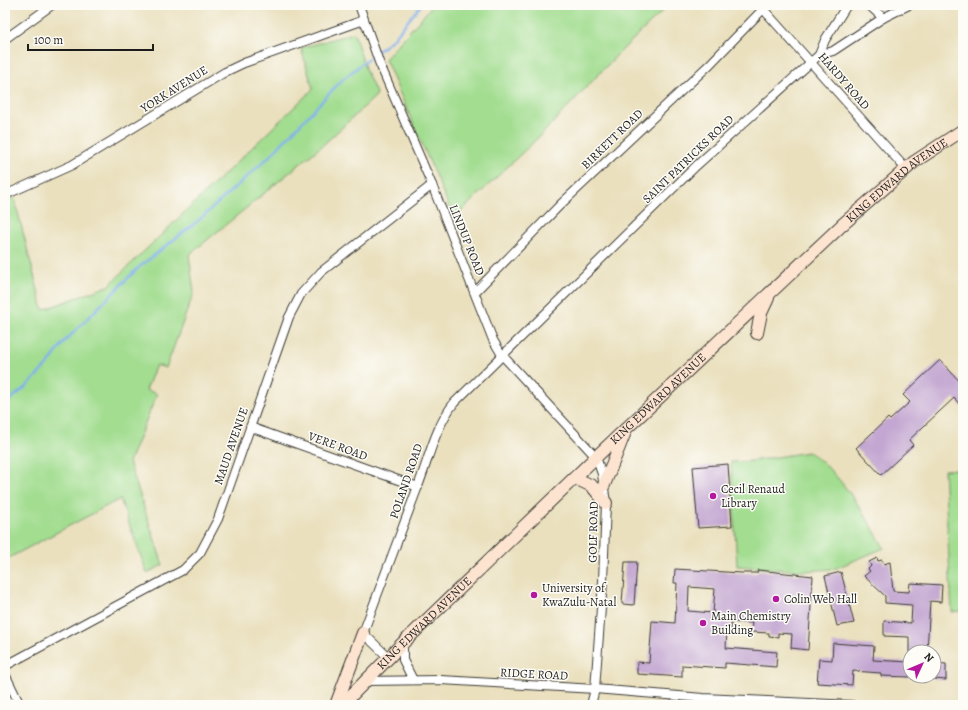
<svg xmlns="http://www.w3.org/2000/svg" width="968" height="710" font-family="Alegreya,serif">
<rect width="100%" height="100%" fill="#fdfcf7"/>
<filter id="ink" filterUnits="userSpaceOnUse"><feTurbulence type="fractalNoise" baseFrequency=".025" numOctaves="2"/><feDisplacementMap in="SourceGraphic" scale="8" xChannelSelector="R" yChannelSelector="G"/><feConvolveMatrix kernelMatrix="1 2 1 2 8 2 1 2 1" color-interpolation-filters="sRGB"/></filter>
<filter id="wash" filterUnits="userSpaceOnUse"><feTurbulence type="fractalNoise" baseFrequency=".012" numOctaves="4" result="noise"/><feDisplacementMap in="SourceGraphic" scale="16" xChannelSelector="R" yChannelSelector="G"/><feGaussianBlur stdDeviation="0.9" result="paint"/><feColorMatrix in="noise" values="0 0 0 0 0 0 0 0 0 0 0 0 0 0 0 0 0 1.4 0 .05"/><feComposite in="paint" operator="in"/></filter>
<g filter="url(#wash)">
<rect width="100%" height="100%" fill="#eae0be"/>
<g fill="#a2dd90" stroke="#5f7c56">
<polygon points="433,5 669,5 618,54 543,133 454,218 385,59"/>
<polygon points="354,33 366,71 377,95 323,145 189,255 194,292 166,368 156,365 146,390 157,394 129,462 163,565 147,573 120,499 5,560 5,200 14,197 43,310 108,286 313,89 301,48"/>
<path d="M808 452C838 469 867 517 884 548L834 569 805 571 737 566 731 462 752 461Z"/>
<polygon points="963,469 963,611 952,612 944,470"/>
</g>
<g fill="none" stroke-linecap="round" stroke-linejoin="round">
<g stroke="#81b0ec" stroke-width="2.5">
<polyline points="378,51 393,39 421,5"/>
<polyline points="5,404 27,386 49,363 64,342 138,268 199,220 272,154 342,80 374,54"/>
</g>
</g>
<g id="blocks">
<g fill="#c3a6d1" fill-rule="evenodd">
<polygon points="940,360 963,385 963,408 954,398 909,440 913,445 881,475 856,448 888,418 890,420 910,402 903,395"/>
<polygon points="728,464 732,526 698,528 693,467"/>
<polygon points="877,558 878,561 882,560 884,564 890,562 893,591 909,592 910,583 942,585 941,602 930,601 927,652 909,652 909,637 884,636 884,621 911,623 912,605 885,603 885,596 864,576 870,571 868,569 871,566 869,562"/>
<polygon points="625,562 637,562 634,605 622,604"/>
<path d="M675 569 742 573H757L758 570 813 576 808 650 791 648 792 634 778 633V637L769 636V633L751 632 752 623 731 622V629H727L726 648 777 652 776 667 725 663V668L682 665V677L637 674V662L649 663 652 621 675 623 677 583H674ZM689 587 715 589 713 613 688 611Z"/>
<polygon points="841,572 854,623 837,626 825,576"/>
<polygon points="833,643 874,646 873,660 910,662 910,677 881,676 881,673 853,671 852,685 817,683 819,659 832,660"/>
<polygon points="934,663 946,664 946,680 934,679"/>
</g>
</g>
</g>
<g filter="url(#ink)">
<use href="#blocks" fill-opacity="0" stroke="#3b3934" stroke-width="1"/>
<g fill="none" stroke-linecap="round" stroke-linejoin="round">
<g stroke="#3b3934" stroke-width="10">
<g id="street">
<polyline points="359,5 379,62 432,185 493,340 502,355 596,457 602,474 606,503 603,581 595,689 591,705"/>
<polyline points="869,5 883,18"/>
<polyline points="764,10 906,169"/>
<polyline points="5,39 52,5"/>
<polyline points="819,55 825,40 847,5"/>
<polyline points="5,195 72,165 225,72 244,63 364,20"/>
<polyline points="475,292 560,205 710,64 767,5"/>
<polyline points="250,427 418,487"/>
<polyline points="403,643 403,660 413,680"/>
<path d="M388 657 363 633C381 585 399 537 417 489 429 459 434 429 454 403L696 166 819 55 833 51 883 18 909 5"/>
<polyline points="5,666 183,570 200,553 218,519 289,317 301,294 321,272 432,185"/>
<polyline points="5,674 20,705"/>
<polyline points="364,681 441,680 595,689 703,698 852,705"/>
<polyline points="724,703 737,705"/>
</g>
</g>
<g stroke="#3b3934" stroke-width="14">
<g id="secondary">
<polyline points="757,333 761,313 768,298"/>
<polyline points="575,478 592,486 606,503"/>
<polyline points="604,485 625,432"/>
<polyline points="336,705 363,633"/>
<path id="s1" d="M342 705 403 643 596 457 842 225 914 162 963 130"/>
</g>
</g>
<use href="#street" stroke="#fff" stroke-width="8"/>
<use href="#secondary" stroke="#fde4d0" stroke-width="12"/>
</g>
</g>
<g fill="#b5179e" stroke="#fdfcf7" stroke-width="1.5">
<circle cx="713" cy="496" r="4"/>
<circle cx="534" cy="595" r="4"/>
<circle cx="776" cy="599" r="4"/>
<circle cx="703" cy="623" r="4"/>
</g>
<g text-anchor="middle" dominant-baseline="central" stroke-width="3" stroke-linejoin="round" paint-order="stroke">
<g font-size="12" fill="#1c1c1c" stroke="#fdfcf7">
<text transform="translate(844 81) rotate(49)">HARDY ROAD</text>
<text transform="translate(174 89) rotate(-32)">YORK AVENUE</text>
<text transform="translate(612 139) rotate(-44)">BIRKETT ROAD</text>
<text transform="translate(688 159) rotate(-44)">SAINT PATRICKS ROAD</text>
<text stroke="none"><textPath href="#s1" startOffset="764">KING EDWARD AVENUE</textPath></text>
<text transform="translate(467 240) rotate(68)">LINDUP ROAD</text>
<text stroke="none"><textPath href="#s1" startOffset="440">KING EDWARD AVENUE</textPath></text>
<text transform="translate(231 446) rotate(-71)">MAUD AVENUE</text>
<text transform="translate(338 446) rotate(20)">VERE ROAD</text>
<text transform="translate(406 481) rotate(-71)">POLAND ROAD</text>
<text transform="translate(593 532) rotate(-89)">GOLF ROAD</text>
<text stroke="none"><textPath href="#s1" startOffset="116">KING EDWARD AVENUE</textPath></text>
<text transform="translate(534 674) rotate(3)">RIDGE ROAD</text>
</g>
<g font-size="12" fill="#1c1c1c" stroke="#fdfcf7" text-anchor="start">
<text x="721" y="489">Cecil Renaud<tspan x="721" dy="14">Library</tspan></text>
<text x="542" y="588">University of<tspan x="542" dy="14">KwaZulu-Natal</tspan></text>
<text x="784" y="599">Colin Web Hall</text>
<text x="711" y="616">Main Chemistry<tspan x="711" dy="14">Building</tspan></text>
</g>
</g>
<rect width="968" height="710" fill="none" stroke="#fdfcf7" stroke-width="20"/>
<g transform="translate(922 664) rotate(46)"><circle r="19" fill="#fdfcf7" stroke="#a3a29f"/>
<path d="M0-3L7 15L0 10L-7 15Z" fill="#b5179e"/>
<text y="-6" font-size="11" font-weight="bold" text-anchor="middle" fill="#1c1c1c">N</text>
</g>
<path d="M28 44v6h125v-6" fill="none" stroke="#1c1c1c" stroke-width="2"/>
<text x="34" y="44" font-size="12" fill="#1c1c1c" stroke="#fdfcf7" stroke-width="3" paint-order="stroke">100 m</text>
</svg>
